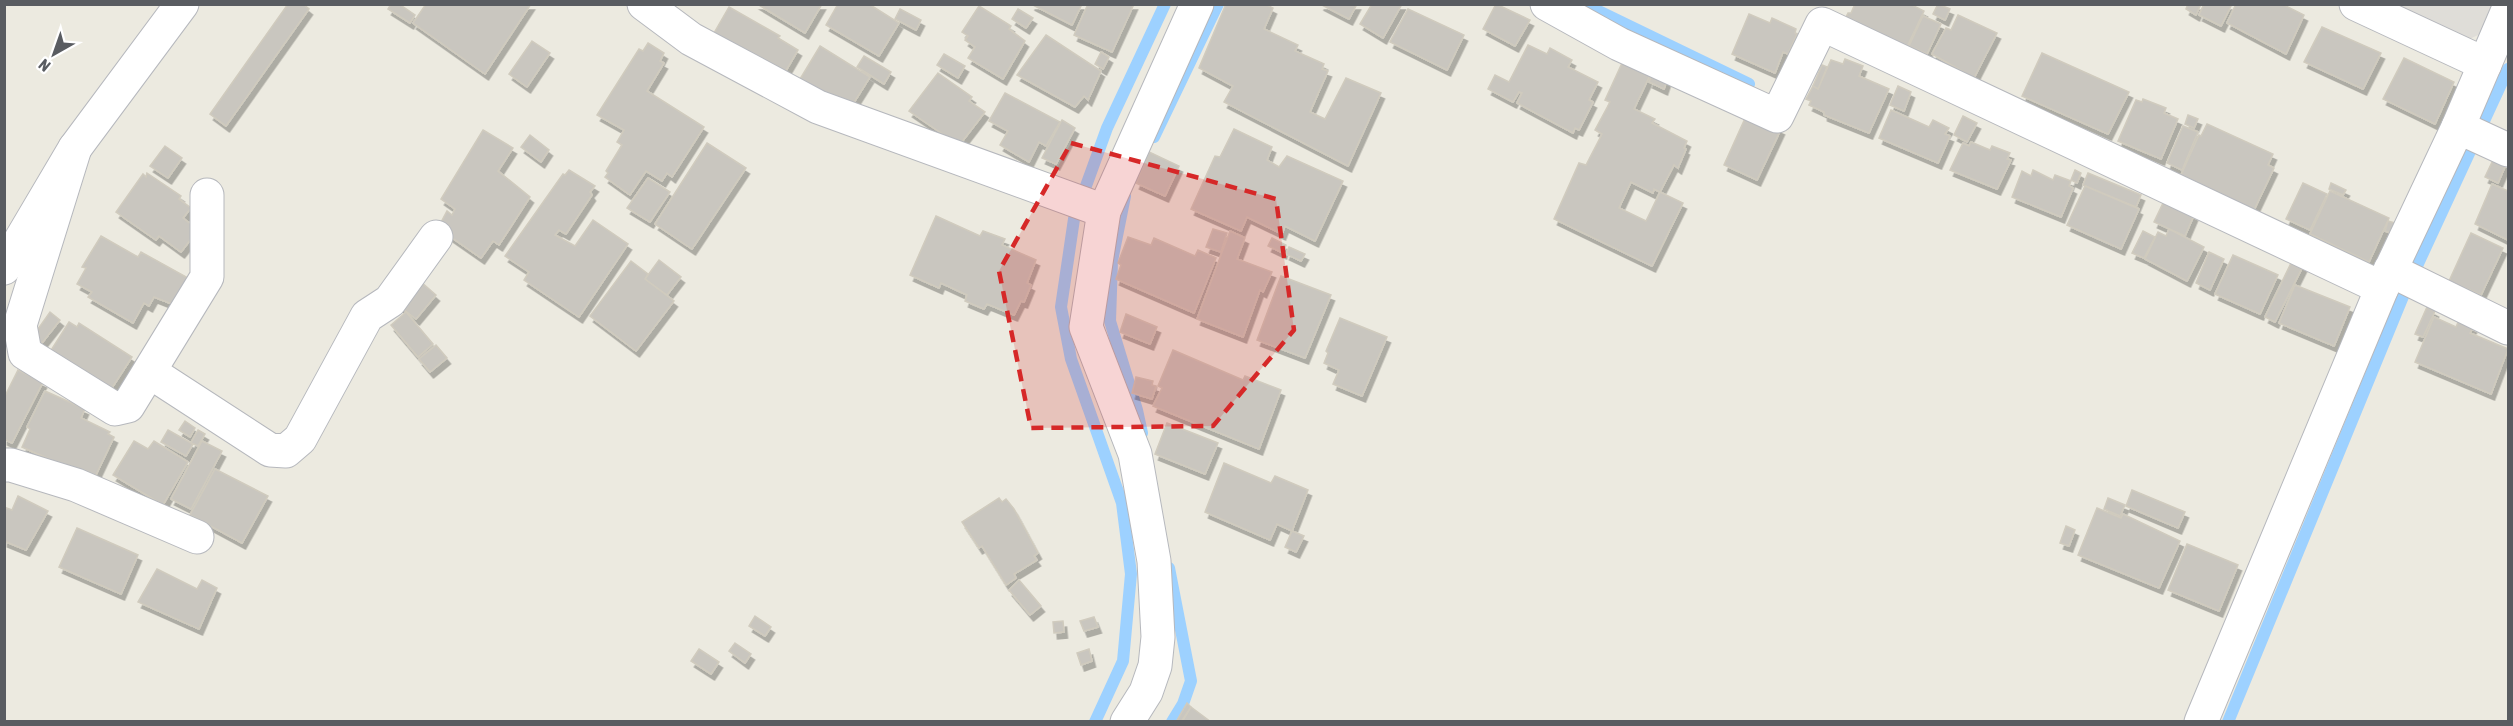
<svg xmlns="http://www.w3.org/2000/svg" width="2513" height="726" font-family="'Asap Condensed',sans-serif">
<defs>
<filter id="shadow"><feDropShadow dx="3.5" dy="6" stdDeviation="0" flood-color="#0004"/></filter>
</defs>
<rect width="100%" height="100%" fill="#eceae0"/>
<polygon fill="#dfddd8" points="2386,5 2497,5 2485,32 2465,41"/>
<g fill="none" stroke-linecap="round" stroke-linejoin="round">
<g stroke="#9dd1ff" stroke-width="12">
<polyline points="1584,4 1749,84"/>
<polyline points="1154,137 1218,4"/>
<polyline points="1125,196 1112,261 1110,321 1137,410 1142,433"/>
<polyline points="1169,568 1191,681 1183,704 1172,722"/>
<polyline points="1095,722 1123,661 1131,574 1122,503 1071,359 1061,307 1074,219 1107,128 1165,4"/>
<polyline points="2228,722 2404,294 2508,69"/>
</g>
</g>
<g fill="#c9c6bf" stroke="#d0cbbe" stroke-width="1.5" filter="url(#shadow)">
<polygon points="288,4 303,4 309,9 226,126 210,114"/>
<polygon points="391,4 399,4 415,15 410,23 388,9"/>
<polygon points="426,4 531,4 485,74 413,23"/>
<polygon points="757,4 822,4 805,33"/>
<polygon points="838,4 869,4 899,23 879,56 826,25"/>
<polygon points="1031,4 1082,4 1072,25"/>
<polygon points="1088,4 1134,4 1112,52 1074,35"/>
<polygon points="1226,4 1265,4 1273,8 1264,29 1298,45 1295,51 1324,64 1322,69 1328,71 1310,112 1325,119 1346,78 1381,93 1348,166 1224,102 1233,86 1199,68"/>
<polygon points="1320,4 1357,4 1349,19"/>
<polygon points="1372,4 1402,4 1383,38 1360,24"/>
<polygon points="1496,4 1530,20 1515,46 1483,29"/>
<polygon points="1855,4 1910,4 1924,11 1905,51 1837,35 1848,13 1851,13"/>
<polygon points="1938,4 1950,9 1945,20 1933,14"/>
<polygon points="2188,4 2201,4 2196,15 2186,9"/>
<polygon points="2204,4 2232,4 2221,26 2199,15"/>
<polygon points="2236,4 2282,4 2304,15 2286,54 2227,23"/>
<polygon points="979,6 1011,26 1009,29 1025,41 1003,79 968,58 975,47 965,40 968,36 962,32"/>
<polygon points="729,7 780,36 778,38 798,50 780,81 710,40"/>
<polygon points="900,9 921,20 916,30 895,19"/>
<polygon points="1018,9 1033,18 1026,28 1012,19"/>
<polygon points="1408,9 1464,35 1447,70 1390,42"/>
<polygon points="1749,14 1770,23 1772,18 1796,29 1795,33 1797,34 1788,54 1783,52 1775,73 1732,54"/>
<polygon points="1958,15 1997,33 1974,78 1932,54 1946,28 1951,30"/>
<polygon points="1923,16 1941,24 1927,54 1909,46"/>
<polygon points="2322,27 2381,53 2363,89 2304,62"/>
<polygon points="1046,35 1101,71 1088,100 1084,96 1075,107 1017,75"/>
<polygon points="532,41 550,53 527,87 509,74"/>
<polygon points="648,43 664,53 660,61 664,63 647,91 704,127 672,177 667,173 662,181 646,171 630,195 605,177 608,173 606,171 622,145 617,142 624,130 597,115 639,49 643,51"/>
<polygon points="1528,45 1547,54 1550,48 1572,60 1568,67 1598,82 1589,100 1593,102 1579,130 1575,128 1573,133 1517,103 1522,93 1519,92 1513,102 1488,89 1495,75 1509,82"/>
<polygon points="820,46 870,77 850,109 800,79"/>
<polygon points="1101,52 1109,57 1103,69 1095,64"/>
<polygon points="2042,53 2129,92 2108,134 2022,96"/>
<polygon points="944,54 965,66 958,78 937,65"/>
<polygon points="864,56 891,72 884,84 857,67"/>
<polygon points="2404,58 2454,82 2435,124 2383,99"/>
<polygon points="1845,59 1863,66 1859,76 1889,89 1869,133 1824,115 1824,112 1809,105 1811,101 1806,99 1813,86 1818,89 1831,60 1843,64"/>
<polygon points="1623,61 1651,73 1634,109 1655,119 1652,123 1687,141 1684,148 1686,149 1678,168 1674,165 1660,192 1654,189 1653,193 1631,182 1619,208 1646,221 1660,192 1683,203 1652,266 1554,219 1579,163 1586,165 1602,134 1595,130 1610,102 1605,100"/>
<polygon points="1822,65 1827,67 1818,89 1813,86"/>
<polygon points="938,73 972,97 969,101 985,112 961,143 954,139 953,141 909,111"/>
<polygon points="1653,73 1667,80 1664,89 1649,82"/>
<polygon points="1898,86 1911,92 1904,111 1890,105"/>
<polygon points="1005,93 1060,122 1046,146 1039,142 1029,162 1000,145 1008,131 989,121"/>
<polygon points="2143,99 2166,108 2164,113 2178,119 2161,159 2118,141 2136,100 2142,102"/>
<polygon points="1891,110 1929,127 1933,120 1949,128 1945,134 1950,136 1938,163 1879,138"/>
<polygon points="1747,114 1781,129 1757,180 1724,165"/>
<polygon points="2188,115 2198,119 2194,128 2185,124"/>
<polygon points="1963,116 1977,123 1967,142 1954,135"/>
<polygon points="1062,120 1075,128 1056,164 1042,158"/>
<polygon points="2207,124 2273,154 2268,165 2274,168 2254,210 2181,175 2199,135 2201,136"/>
<polygon points="2183,126 2198,132 2182,170 2167,163"/>
<polygon points="1234,129 1272,147 1267,160 1279,167 1287,156 1343,181 1315,241 1285,226 1282,234 1247,217 1241,231 1191,209 1215,156 1220,157"/>
<polygon points="483,130 513,148 498,171 530,197 499,245 493,241 481,258 438,228 447,211 452,215 455,209 441,199"/>
<polygon points="530,135 549,150 541,162 521,147"/>
<polygon points="1971,142 1990,150 1992,146 2010,153 2007,159 2011,160 1997,189 1950,170 1963,143 1969,146"/>
<polygon points="707,143 746,168 692,249 655,224"/>
<polygon points="165,146 182,158 168,178 150,166"/>
<polygon points="1149,152 1179,166 1165,196 1136,183"/>
<polygon points="2494,158 2506,164 2498,183 2485,177"/>
<polygon points="569,170 595,186 590,192 592,195 566,234 559,230 555,235 575,246 593,220 628,244 579,317 524,280 529,272 505,256 563,174 565,175"/>
<polygon points="2033,170 2053,180 2055,175 2071,181 2069,186 2073,188 2061,217 2012,197 2022,171 2031,176"/>
<polygon points="2075,170 2081,173 2077,183 2071,180"/>
<polygon points="147,173 181,196 179,199 191,208 183,218 198,230 181,252 159,236 156,240 116,212 143,174 146,177"/>
<polygon points="2088,173 2141,195 2136,207 2083,185"/>
<polygon points="648,178 670,192 650,222 627,208"/>
<polygon points="2303,183 2327,194 2310,230 2286,219"/>
<polygon points="2331,183 2346,190 2343,195 2329,189"/>
<polygon points="2492,184 2508,191 2508,240 2475,224"/>
<polygon points="2085,186 2139,209 2121,249 2067,225"/>
<polygon points="2330,191 2389,218 2369,262 2310,234"/>
<polygon points="2164,201 2194,215 2185,236 2154,222"/>
<polygon points="936,216 980,236 983,231 1005,239 1002,245 1036,260 1027,283 1031,285 1024,302 1021,301 1014,315 987,304 984,309 965,301 967,295 941,283 939,288 910,275"/>
<polygon points="2388,221 2395,223 2391,233 2385,231"/>
<polygon points="1213,229 1227,233 1221,252 1206,247"/>
<polygon points="2169,229 2204,247 2187,281 2145,259 2158,232 2166,236"/>
<polygon points="1230,231 1245,238 1237,259 1272,272 1263,292 1260,290 1243,337 1197,319"/>
<polygon points="2143,231 2155,237 2144,258 2132,253"/>
<polygon points="2471,233 2503,248 2481,295 2449,281"/>
<polygon points="101,236 138,257 141,252 188,278 172,304 154,297 149,306 144,303 133,323 88,297 92,292 77,284 86,268 82,267"/>
<polygon points="1128,237 1151,245 1154,238 1195,256 1198,250 1216,258 1194,313 1116,279 1121,265 1118,263"/>
<polygon points="1272,238 1286,245 1283,253 1268,246"/>
<polygon points="1289,247 1305,254 1301,261 1286,254"/>
<polygon points="2209,252 2224,259 2210,290 2196,283"/>
<polygon points="2233,255 2278,275 2260,314 2215,294"/>
<polygon points="659,260 681,277 667,295 645,279"/>
<polygon points="631,261 648,274 645,279 674,301 636,351 590,316"/>
<polygon points="2292,261 2303,266 2275,322 2265,317"/>
<polygon points="1281,276 1331,295 1305,358 1257,340"/>
<polygon points="420,281 436,295 416,319 399,306"/>
<polygon points="2295,285 2350,307 2334,346 2279,323"/>
<polygon points="2427,307 2435,311 2423,337 2415,334"/>
<polygon points="50,312 60,320 42,343 33,336"/>
<polygon points="406,312 433,344 418,357 391,325"/>
<polygon points="1126,314 1157,327 1150,344 1120,332"/>
<polygon points="2434,317 2456,327 2459,320 2473,327 2470,333 2508,349 2491,394 2415,362"/>
<polygon points="1340,318 1387,337 1362,396 1333,384 1339,370 1324,363 1328,353 1326,351"/>
<polygon points="69,322 77,327 79,323 132,357 108,394 48,355"/>
<polygon points="436,345 447,358 430,372 419,359"/>
<polygon points="1173,350 1243,380 1245,376 1281,390 1259,449 1153,406 1162,388 1158,386"/>
<polygon points="18,370 43,382 12,443 4,439 4,398"/>
<polygon points="1136,377 1153,381 1152,385 1156,386 1152,399 1132,393"/>
<polygon points="45,391 85,409 81,418 110,432 108,434 114,437 94,479 22,447 30,429 27,427"/>
<polygon points="185,421 195,428 190,437 179,430"/>
<polygon points="1167,423 1218,443 1205,474 1155,454"/>
<polygon points="168,430 193,444 186,456 161,442"/>
<polygon points="198,430 205,434 198,446 191,443"/>
<polygon points="134,441 148,449 154,441 188,462 163,505 113,475"/>
<polygon points="202,441 222,451 191,509 171,499"/>
<polygon points="1224,463 1271,483 1275,476 1308,490 1292,531 1277,524 1270,540 1205,512"/>
<polygon points="215,469 268,496 242,543 190,515"/>
<polygon points="2132,490 2185,512 2178,528 2126,506"/>
<polygon points="18,496 48,511 26,550 4,541 4,507 12,510"/>
<polygon points="999,498 1002,502 1006,499 1014,509 1038,553 1034,556 1037,560 1014,574 1016,578 1006,585 982,546 979,548 962,522"/>
<polygon points="2108,498 2125,505 2120,516 2104,509"/>
<polygon points="2097,508 2121,518 2123,514 2180,541 2159,588 2078,555"/>
<polygon points="2066,526 2075,530 2069,546 2060,543"/>
<polygon points="77,528 138,555 121,594 59,567"/>
<polygon points="1292,531 1304,536 1296,552 1285,547"/>
<polygon points="2187,544 2238,565 2219,611 2168,590"/>
<polygon points="157,569 197,589 202,580 217,588 199,629 138,602"/>
<polygon points="1019,580 1041,606 1030,615 1009,590"/>
<polygon points="755,616 771,627 765,636 749,626"/>
<polygon points="1094,617 1098,627 1084,631 1080,621"/>
<polygon points="1063,621 1064,632 1054,633 1053,622"/>
<polygon points="735,643 751,654 745,663 729,651"/>
<polygon points="699,649 719,662 711,674 691,661"/>
<polygon points="1089,649 1092,661 1081,665 1077,653"/>
<polygon points="1187,703 1191,707 1181,722 1176,722"/>
<polygon points="1191,707 1211,722 1182,722"/>
</g>
<g fill="none" stroke-linecap="round" stroke-linejoin="round">
<g stroke="#b6b8bd" stroke-width="35">
<g id="street">
<polyline points="644,4 691,39 818,107 1104,211"/>
<polyline points="1547,4 1619,44 1777,116 1822,24 2382,288"/>
<polyline points="2356,4 2485,64"/>
<polyline points="2458,127 2508,150"/>
<polyline points="75,148 20,325 25,353 115,409 128,406 207,277 207,195"/>
<polyline points="4,268 75,148 182,4"/>
<polyline points="2390,270 2508,328"/>
<polyline points="150,372 270,450 286,451 300,439 367,316 390,301 436,237"/>
<polyline points="4,465 11,465 76,485 197,537"/>
<polyline points="1127,722 1146,692 1155,666 1158,637 1154,561 1135,454 1086,327 1104,211 1197,4"/>
<polyline points="2201,722 2382,288 2458,127 2508,10"/>
</g>
</g>
<use href="#street" stroke="#fff" stroke-width="33"/>
</g>
<path fill="#d62828" fill-opacity="0.2" stroke="#d62828" stroke-width="4.5" stroke-dasharray="12 8" stroke-linejoin="round" d="M1071 143 1276 199 1294 330 1213 426 1031 428 999 271Z"/>
<rect width="2513" height="726" fill="none" stroke="#595c61" stroke-width="12"/>
<g transform="translate(54 54) rotate(220)" stroke="#ffffff" stroke-width="4.5" paint-order="stroke">
<path d="M0-4.5L10 22L0 15L-10 22Z" fill="#595c61"/>
<text y="-9" font-size="16" font-weight="bold" text-anchor="middle" fill="#595c61">N</text>
</g>
</svg>
